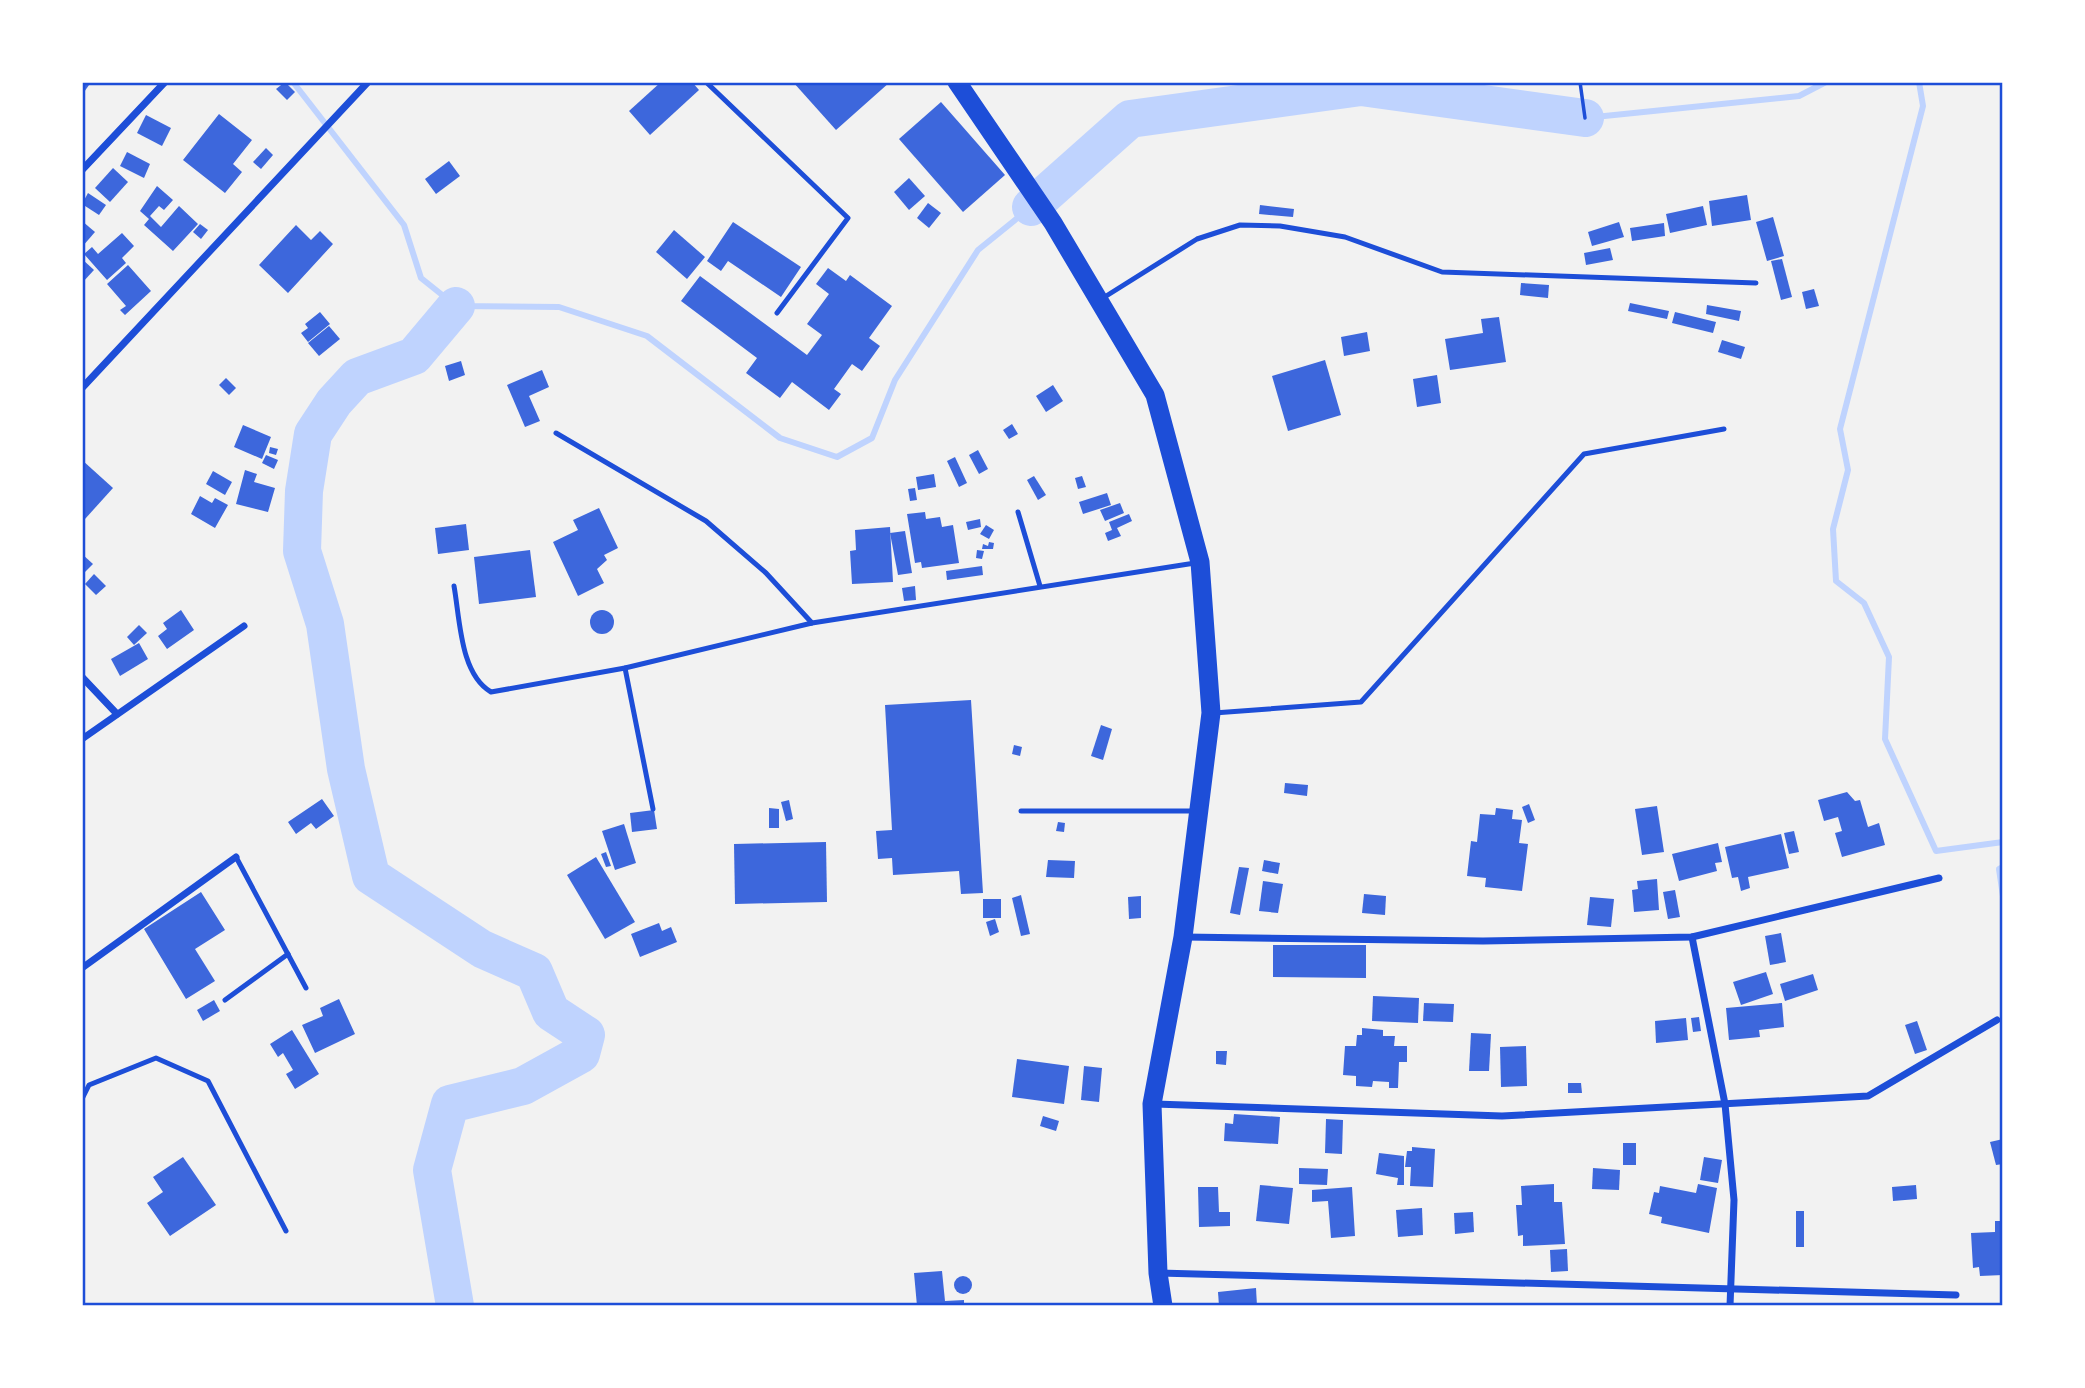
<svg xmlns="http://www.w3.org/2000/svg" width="2085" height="1388" font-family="Cabin,sans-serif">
<rect width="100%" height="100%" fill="#f2f2f2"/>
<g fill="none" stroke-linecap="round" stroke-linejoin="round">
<g stroke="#bfd3fe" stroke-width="6">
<polyline points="293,82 404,225 421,278 456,306 559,307 647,336 780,438 837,457 872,438 895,380 978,250 1031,207"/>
<polyline points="1919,82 1923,106 1840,429 1848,470 1833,529 1836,581 1864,603 1889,657 1885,739 1936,851 2003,842"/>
<polyline points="1585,118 1799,96 1826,82"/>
<polyline points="2003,867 1999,869 2003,896"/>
</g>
<g stroke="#bfd3fe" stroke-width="38">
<polyline points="1031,207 1130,119 1361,87 1585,118"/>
<polyline points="455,1306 432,1170 450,1104 523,1086 581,1054 586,1035 551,1012 534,972 482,949 371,876 346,769 325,624 302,551 304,491 313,434 334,402 357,377 414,356 456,306"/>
</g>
</g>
<g fill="#3d67dc">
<polygon points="82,82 89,85 82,95"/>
<polygon points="285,82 295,92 287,100 276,89"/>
<polygon points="661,82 692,82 699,90 650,135 629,111"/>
<polygon points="793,82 890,82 836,130"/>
<polygon points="941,102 1005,175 963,212 899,139"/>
<polygon points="219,114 252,140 233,164 242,172 225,193 183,160"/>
<polygon points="146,115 171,128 162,146 137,133"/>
<polygon points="266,148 273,155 261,169 253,162"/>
<polygon points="127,152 150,164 144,178 120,166"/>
<polygon points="449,161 460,176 436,194 425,179"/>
<polygon points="113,168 128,182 110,202 95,188"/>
<polygon points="909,178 925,196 909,210 894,192"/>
<polygon points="157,186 173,200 164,210 159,206 150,216 161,227 179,206 198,224 173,251 144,225 149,219 140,211"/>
<polygon points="88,193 106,205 99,215 82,204"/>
<polygon points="1747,195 1751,220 1712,226 1709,201"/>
<polygon points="928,203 941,213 929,228 917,218"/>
<polygon points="1260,205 1294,209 1293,217 1259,214"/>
<polygon points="1703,206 1707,225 1670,233 1666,214"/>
<polygon points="1773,217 1784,256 1767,261 1756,222"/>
<polygon points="82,221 95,232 82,247"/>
<polygon points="733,222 801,267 781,297 728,261 721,271 707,261"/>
<polygon points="1619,222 1624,237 1592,246 1588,232"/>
<polygon points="1664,223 1665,236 1632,241 1630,228"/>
<polygon points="200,224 208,230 201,239 193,232"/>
<polygon points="296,225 311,240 320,231 333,244 288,293 259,265"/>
<polygon points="674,230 705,257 687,279 656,252"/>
<polygon points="122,233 134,246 122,258 126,263 107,280 84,254 92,247 98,254"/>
<polygon points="1610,248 1613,260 1586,265 1584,253"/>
<polygon points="82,259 94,270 82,283"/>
<polygon points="1782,259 1792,297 1781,300 1771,261"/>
<polygon points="128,265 151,291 125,315 120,310 126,306 107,284"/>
<polygon points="828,268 846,281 850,275 892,306 869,338 880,346 862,371 852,364 834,389 841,394 829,410 792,382 780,398 746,373 757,358 681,301 700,276 807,355 822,335 807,324 829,294 816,284"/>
<polygon points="1521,283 1549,285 1548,298 1520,295"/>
<polygon points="1814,289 1819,306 1806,309 1802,292"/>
<polygon points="1630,303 1669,311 1667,319 1628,311"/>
<polygon points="1707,305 1741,311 1739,321 1706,314"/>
<polygon points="320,312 330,324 308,342 301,333 308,328 305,324"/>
<polygon points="1675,312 1716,322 1713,333 1672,323"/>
<polygon points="1499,317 1506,362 1450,370 1445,339 1483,333 1481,319"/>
<polygon points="329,326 340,339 319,356 308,343"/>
<polygon points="1367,332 1370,351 1344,356 1341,337"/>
<polygon points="1722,340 1745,347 1741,359 1718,352"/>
<polygon points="1325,360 1341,415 1288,431 1272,376"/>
<polygon points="461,361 465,375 449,381 445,366"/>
<polygon points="542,370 549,387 529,396 540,421 525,427 507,385"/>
<polygon points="1437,375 1441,403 1417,407 1413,379"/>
<polygon points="226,378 236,388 229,395 219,385"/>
<polygon points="1053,385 1063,401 1046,412 1036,396"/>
<polygon points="1012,424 1018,434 1009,439 1003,430"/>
<polygon points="243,425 271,437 262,459 234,447"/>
<polygon points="270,447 278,449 276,455 269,453"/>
<polygon points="978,450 988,469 979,474 969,455"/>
<polygon points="266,455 278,460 274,469 262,463"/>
<polygon points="955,457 967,483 959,487 947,461"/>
<polygon points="82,460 113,488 85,519 82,517"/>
<polygon points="245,470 257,474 254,482 275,488 268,512 236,504"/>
<polygon points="213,471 232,482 225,495 206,484"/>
<polygon points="934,474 936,487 918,490 916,477"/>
<polygon points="1034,476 1046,495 1038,500 1027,480"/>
<polygon points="1082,476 1086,487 1078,489 1075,478"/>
<polygon points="915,488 917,500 910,501 908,489"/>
<polygon points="1107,493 1111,505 1083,514 1079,502"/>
<polygon points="200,496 212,503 215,498 228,505 215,528 191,514"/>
<polygon points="1120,503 1124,513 1105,521 1100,510"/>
<polygon points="599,508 618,548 604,555 607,560 597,569 604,583 578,596 553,542 578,530 573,520"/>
<polygon points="925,512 926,519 940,517 942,527 953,525 959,563 922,568 921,562 915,563 907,514"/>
<polygon points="1129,514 1132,521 1117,528 1121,536 1108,541 1105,533 1112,530 1109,522"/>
<polygon points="980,519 981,527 968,530 966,522"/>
<polygon points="466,524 469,550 438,554 435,528"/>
<polygon points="986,525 994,530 989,539 980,534"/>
<polygon points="890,527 893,582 852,584 850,551 856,550 855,530"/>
<polygon points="905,531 912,573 898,575 890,533"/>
<polygon points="989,542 994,543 993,549 982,549 983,544 988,546"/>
<polygon points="530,550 536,597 479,604 474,557"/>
<polygon points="977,550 984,551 982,559 976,558"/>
<polygon points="82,554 93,564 82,575"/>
<polygon points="982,566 983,575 947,580 946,571"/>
<polygon points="94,574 106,586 96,595 85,584"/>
<polygon points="915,586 916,600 904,601 902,588"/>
<polygon points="181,610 194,630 167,649 158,636 167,629 163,623"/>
<circle cx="602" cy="622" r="12"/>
<polygon points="139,625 147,633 134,645 127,637"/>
<polygon points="139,643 148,659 120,676 111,659"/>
<polygon points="971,700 983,893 961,894 959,871 893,875 892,858 878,859 876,831 892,830 885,705"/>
<polygon points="1101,725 1112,729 1103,760 1091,756"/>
<polygon points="1014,745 1022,747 1020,756 1012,754"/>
<polygon points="1285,783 1308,785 1307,796 1284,793"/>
<polygon points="1847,792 1855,801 1860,800 1868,827 1879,823 1885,845 1842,857 1835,833 1842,831 1838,817 1824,821 1818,800"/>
<polygon points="322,799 334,816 316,829 311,823 296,834 288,822"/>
<polygon points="789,800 793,819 786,821 781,802"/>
<polygon points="1529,804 1535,820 1528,823 1522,807"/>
<polygon points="1657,806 1664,852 1642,855 1635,809"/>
<polygon points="769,808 779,809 779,828 769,828"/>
<polygon points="1496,808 1513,810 1512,819 1522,820 1519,843 1528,844 1522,891 1485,887 1486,878 1467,876 1471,841 1477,842 1480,814 1495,815"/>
<polygon points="654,810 657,829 632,832 630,813"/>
<polygon points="1058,822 1065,823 1064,832 1056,831"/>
<polygon points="624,824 636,863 615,870 602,831"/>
<polygon points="1794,831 1799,852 1789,854 1784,833"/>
<polygon points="1781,834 1789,868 1748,877 1750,888 1741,891 1738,877 1732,878 1725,847"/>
<polygon points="826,842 827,902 735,904 734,844"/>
<polygon points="1718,843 1722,862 1715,863 1717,871 1679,881 1672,854"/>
<polygon points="606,852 611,866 606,867 601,854"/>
<polygon points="596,857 635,922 605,939 567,875"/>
<polygon points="1048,860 1075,861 1074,878 1046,877"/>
<polygon points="1264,860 1280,863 1278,874 1262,871"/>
<polygon points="1239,867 1249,868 1240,915 1230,913"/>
<polygon points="1657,879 1659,910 1634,912 1632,890 1638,889 1637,881"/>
<polygon points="1263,881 1283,884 1278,913 1259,911"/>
<polygon points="1675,890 1680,917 1668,919 1663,892"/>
<polygon points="201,892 225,930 195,949 215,981 186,999 144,929"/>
<polygon points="1364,894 1386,896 1385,915 1362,913"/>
<polygon points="1021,895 1030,934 1021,936 1012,898"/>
<polygon points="1141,896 1141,918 1129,919 1128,897"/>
<polygon points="1590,897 1614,899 1611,927 1587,925"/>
<rect x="983" y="899" width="18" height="19"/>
<polygon points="995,919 999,932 990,936 986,922"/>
<polygon points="659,923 662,931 671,927 677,942 640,957 631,934"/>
<polygon points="1781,933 1786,962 1770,965 1765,936"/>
<polygon points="1273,945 1366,945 1366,978 1273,977"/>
<polygon points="1766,972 1773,994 1741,1005 1733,982"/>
<polygon points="1813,974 1818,990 1785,1001 1780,984"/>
<polygon points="1373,996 1419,998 1418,1023 1372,1021"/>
<polygon points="339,999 355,1034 315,1053 302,1025 323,1016 320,1008"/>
<polygon points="214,1000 220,1011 203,1021 197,1010"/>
<polygon points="1424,1003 1454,1004 1453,1022 1423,1021"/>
<polygon points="1782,1003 1784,1027 1759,1030 1760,1037 1729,1040 1726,1008"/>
<polygon points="1699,1017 1701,1031 1693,1032 1691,1018"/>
<polygon points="1686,1018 1688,1040 1656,1043 1655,1021"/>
<polygon points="1917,1021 1927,1050 1915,1054 1905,1025"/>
<polygon points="1362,1028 1383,1030 1383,1036 1395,1036 1394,1046 1407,1046 1407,1062 1399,1062 1398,1088 1389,1088 1389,1082 1373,1081 1372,1087 1356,1086 1356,1076 1343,1075 1345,1046 1356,1046 1357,1035 1362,1035"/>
<polygon points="292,1030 319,1074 295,1089 286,1074 293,1070 283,1053 278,1057 270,1044"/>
<polygon points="1471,1033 1491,1034 1489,1071 1469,1071"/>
<polygon points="1526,1046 1527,1086 1501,1087 1500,1047"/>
<polygon points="1216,1051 1227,1051 1226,1065 1216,1064"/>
<polygon points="1017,1059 1069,1066 1064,1104 1012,1097"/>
<polygon points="1084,1066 1102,1068 1099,1102 1081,1100"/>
<polygon points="1568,1083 1581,1083 1582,1093 1568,1093"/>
<polygon points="1234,1114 1280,1117 1278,1144 1224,1141 1225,1123 1233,1124"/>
<polygon points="1043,1116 1059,1121 1056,1131 1040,1126"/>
<polygon points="1326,1119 1343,1120 1342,1154 1325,1153"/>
<polygon points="2003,1139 2003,1164 1996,1165 1990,1142"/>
<rect x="1623" y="1143" width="13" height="22"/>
<polygon points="1412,1147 1435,1149 1433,1187 1410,1186 1411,1167 1405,1167 1407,1151 1412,1151"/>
<polygon points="1379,1153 1404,1156 1404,1185 1397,1185 1398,1178 1376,1174"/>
<polygon points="183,1157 216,1205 170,1236 147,1203 163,1192 153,1177"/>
<polygon points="1704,1157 1722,1160 1718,1183 1700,1180"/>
<polygon points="1299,1168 1328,1169 1327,1185 1299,1184"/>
<polygon points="1593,1168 1620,1170 1619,1190 1592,1189"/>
<polygon points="1554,1184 1554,1202 1562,1202 1565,1244 1523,1246 1523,1235 1518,1236 1516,1205 1522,1205 1521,1186"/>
<polygon points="1698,1184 1717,1188 1709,1233 1661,1223 1662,1217 1649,1214 1654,1192 1659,1193 1660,1186 1696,1193"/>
<polygon points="1260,1185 1293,1188 1289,1224 1256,1221"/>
<polygon points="1916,1185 1917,1199 1893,1201 1892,1187"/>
<polygon points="1198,1187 1218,1187 1219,1212 1230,1212 1230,1226 1199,1227"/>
<polygon points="1352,1187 1355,1236 1331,1238 1328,1201 1312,1202 1312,1190"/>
<polygon points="1422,1208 1423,1235 1398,1237 1396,1210"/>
<rect x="1796" y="1211" width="8" height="36"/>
<polygon points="1473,1212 1474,1232 1455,1234 1454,1213"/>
<polygon points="1995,1221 2003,1221 2003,1275 1980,1276 1979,1267 1973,1268 1971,1233 1995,1232"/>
<polygon points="1567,1249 1568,1271 1551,1272 1550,1250"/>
<polygon points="942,1271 945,1301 964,1300 964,1306 917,1306 914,1273"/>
<circle cx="963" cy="1285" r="9"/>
<polygon points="1256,1288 1257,1306 1219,1306 1218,1292"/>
</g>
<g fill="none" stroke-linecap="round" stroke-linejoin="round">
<polyline stroke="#1d4ed8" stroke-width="3.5" points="1580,82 1585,118"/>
<g stroke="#1d4ed8" stroke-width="5">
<polyline points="706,82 848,218 777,313"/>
<polyline points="1103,298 1197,239 1240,225 1280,226 1345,237 1442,272 1756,283"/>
<polyline points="556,433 706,521 766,573 812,623"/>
<polyline points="1018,512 1040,586"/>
<path d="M454 586C460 619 460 674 491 692L625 668 812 623 1195 563"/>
<polyline points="625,668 653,809"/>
<polyline points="1214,713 1361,702 1584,454 1724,429"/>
<polyline points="1021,811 1194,811"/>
<polyline points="236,857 306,988"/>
<polyline points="225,1000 288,954"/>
<polyline points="82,1099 89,1085 156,1058 208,1081 286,1231"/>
</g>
<g stroke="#1d4ed8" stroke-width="7">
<polyline points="82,170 165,82"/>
<polyline points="82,388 368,82"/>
<polyline points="82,677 117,714"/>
<polyline points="82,739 244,626"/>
<polyline points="1184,937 1483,941 1692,937 1939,878"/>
<polyline points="1692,937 1725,1104 1734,1200 1730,1306"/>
<polyline points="82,968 236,857"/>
<polyline points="1155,1104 1502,1116 1868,1096 1997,1020"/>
<polyline points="1159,1273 1956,1295"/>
</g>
<polyline stroke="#1d4ed8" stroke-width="19" points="957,82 1053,223 1155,395 1200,562 1211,713 1183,937 1152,1104 1158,1273 1163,1306"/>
</g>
<rect width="2085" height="1388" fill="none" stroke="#ffffff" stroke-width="168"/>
<rect x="84" y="84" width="1917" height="1220" fill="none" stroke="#1d4ed8" stroke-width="2.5"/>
</svg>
